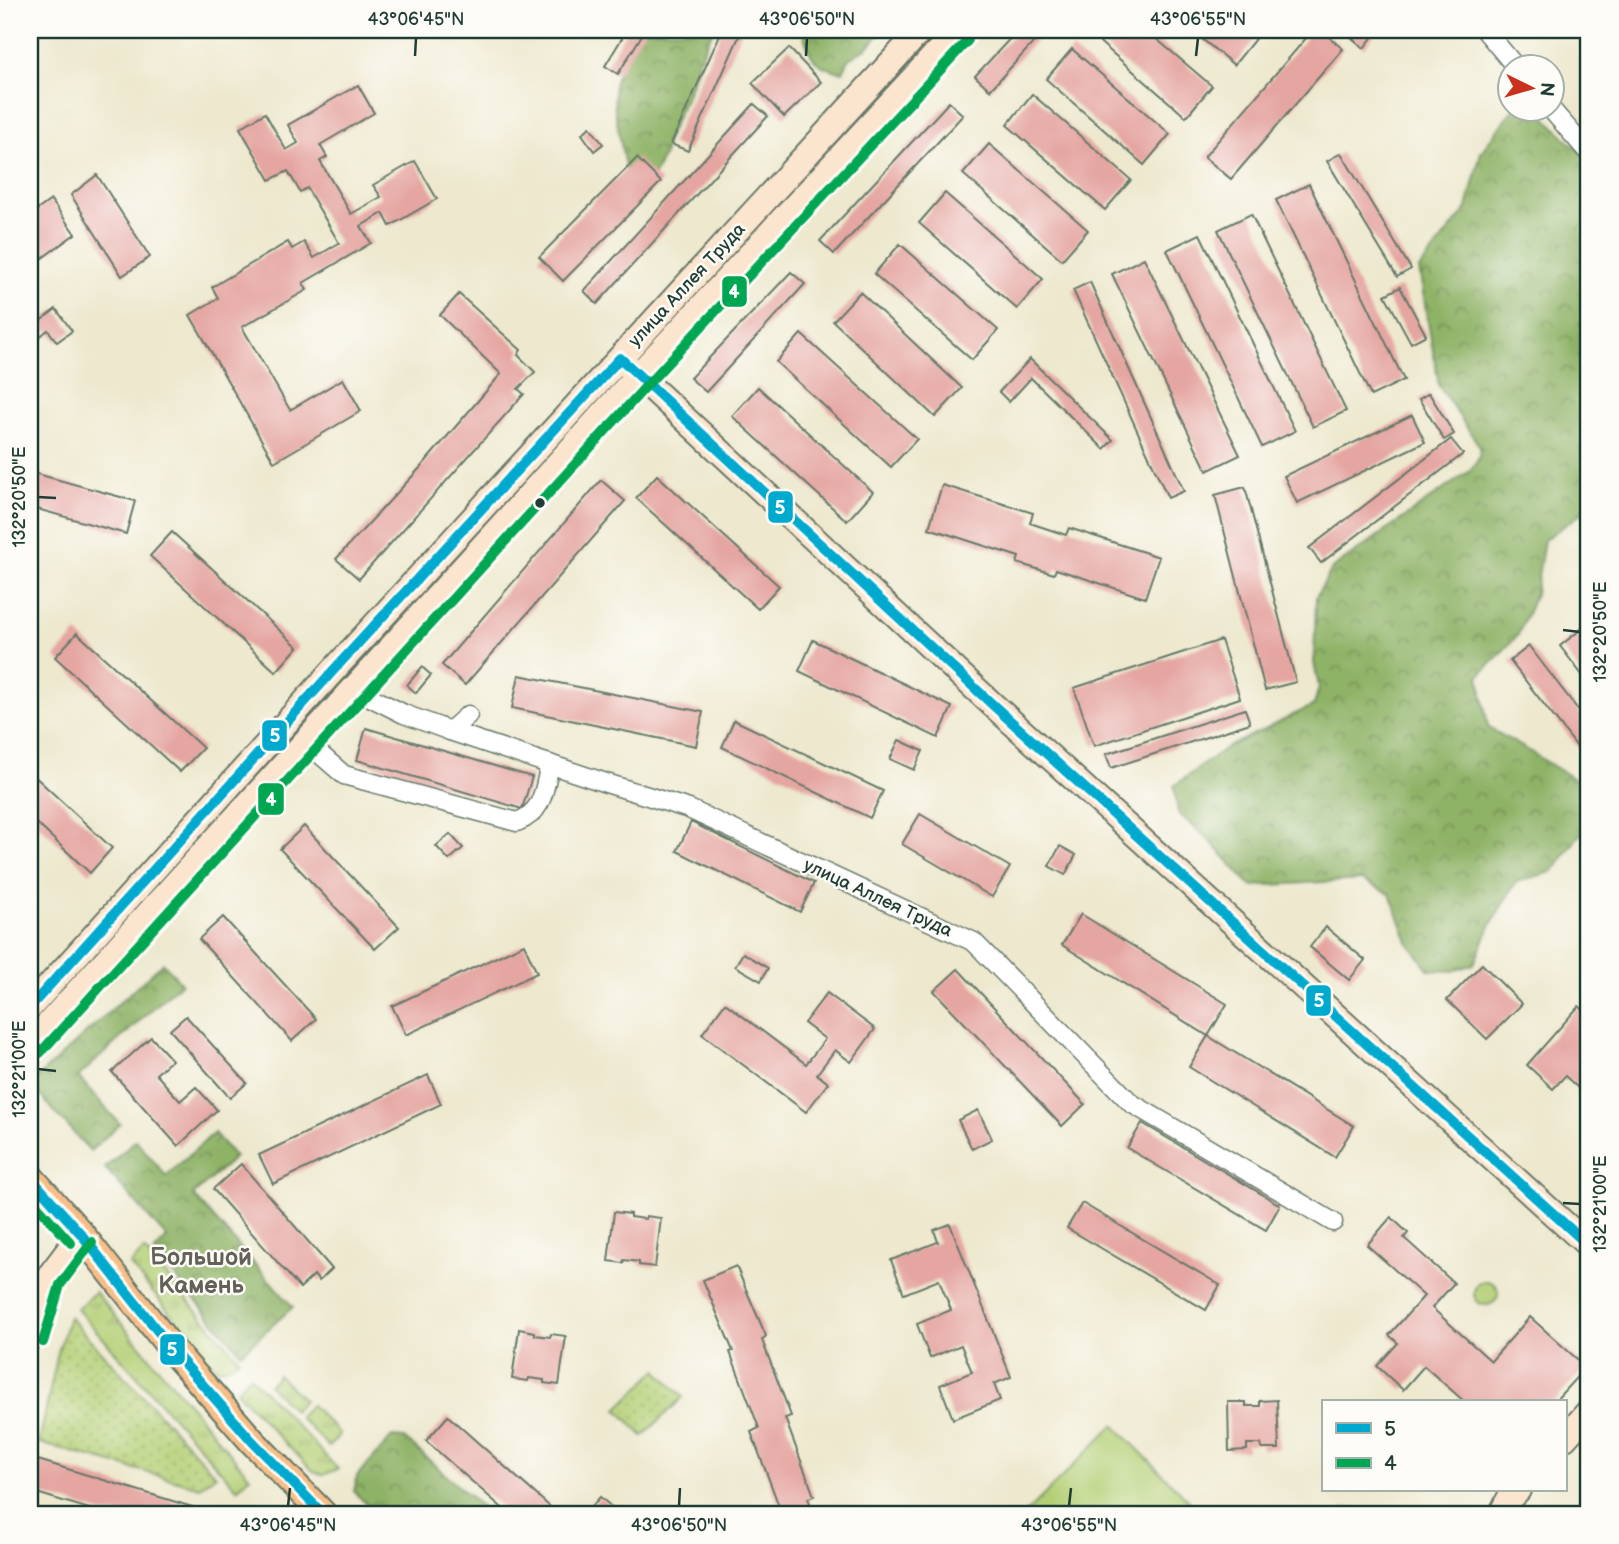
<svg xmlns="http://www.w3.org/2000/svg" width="1619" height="1544" font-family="'Balsamiq Sans',sans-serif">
<defs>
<pattern id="grass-tufts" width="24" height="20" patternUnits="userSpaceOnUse" patternTransform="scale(1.75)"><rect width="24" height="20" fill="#b3cf75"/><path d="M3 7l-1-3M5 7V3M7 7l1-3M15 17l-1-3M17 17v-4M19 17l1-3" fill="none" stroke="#91a961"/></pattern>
<pattern id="forest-crowns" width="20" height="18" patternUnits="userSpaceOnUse" patternTransform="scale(1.75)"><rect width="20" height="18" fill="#8eb266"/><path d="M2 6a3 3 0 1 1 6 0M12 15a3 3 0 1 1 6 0" fill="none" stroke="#739255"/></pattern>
<pattern id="park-dots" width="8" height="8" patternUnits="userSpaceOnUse" patternTransform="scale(1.75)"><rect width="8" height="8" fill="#b3cf75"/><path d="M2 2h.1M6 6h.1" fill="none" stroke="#91a961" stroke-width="1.8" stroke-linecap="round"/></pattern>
</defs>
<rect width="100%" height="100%" fill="#fdfcf7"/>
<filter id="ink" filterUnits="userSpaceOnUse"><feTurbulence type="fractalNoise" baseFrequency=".0143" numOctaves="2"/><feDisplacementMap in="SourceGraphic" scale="14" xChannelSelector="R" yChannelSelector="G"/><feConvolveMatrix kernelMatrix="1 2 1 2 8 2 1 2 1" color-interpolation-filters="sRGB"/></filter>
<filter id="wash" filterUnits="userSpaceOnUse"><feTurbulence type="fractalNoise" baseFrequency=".00686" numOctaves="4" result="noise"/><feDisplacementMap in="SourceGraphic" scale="28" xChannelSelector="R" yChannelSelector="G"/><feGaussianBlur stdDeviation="1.57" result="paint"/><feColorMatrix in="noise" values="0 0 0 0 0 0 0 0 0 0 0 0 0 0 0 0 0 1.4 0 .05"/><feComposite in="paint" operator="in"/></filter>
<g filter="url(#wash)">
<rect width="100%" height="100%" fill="#ede8ce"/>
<g fill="url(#grass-tufts)" stroke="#698654" stroke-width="2">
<polygon points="910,59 913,62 653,344 650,341"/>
<polygon points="603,391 606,394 390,632 386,629"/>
<polygon points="330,691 334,694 52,1005 48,1002"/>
<polygon points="144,1250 239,1359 232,1365 219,1369 213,1365 130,1265"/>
<circle cx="1486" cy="1293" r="12"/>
<polygon points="95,1292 250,1477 237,1489 77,1309"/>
<polygon points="278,1375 304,1400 294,1411 269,1385"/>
<polygon points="250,1376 338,1469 323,1475 313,1471 274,1432 236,1391"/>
<polygon points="311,1405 340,1434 329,1447 299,1417"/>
</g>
<g fill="url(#forest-crowns)" stroke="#56784d" stroke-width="2">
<polygon points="636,30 713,30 699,60 693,81 672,128 666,142 664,155 650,183 634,182 625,167 615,110 614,84 631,37"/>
<path d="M802 30H883L868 47 849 59 843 72C812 67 811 57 802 30Z"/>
<path d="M1513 109 1543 115 1589 161V508L1544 540 1535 595 1518 635 1479 676 1488 727 1529 751 1582 784 1584 829 1552 872 1516 882 1490 926 1474 964 1453 971 1429 970 1409 944 1390 894 1362 880 1251 886 1209 840 1178 813 1174 786 1227 747 1314 705 1319 687 1314 663 1316 597 1332 569 1468 472C1477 463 1480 459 1480 447L1439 386 1419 269 1467 208 1481 152Z"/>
<polygon points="163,963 181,983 78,1077 120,1124 90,1151 30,1084"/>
<polygon points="214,1133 235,1157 193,1195 293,1307 241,1353 154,1252 167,1238 105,1168 136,1140 166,1176"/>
<polygon points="392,1437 404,1438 490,1514 377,1514 354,1492 357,1476"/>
</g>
<g fill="url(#park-dots)" stroke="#698654" stroke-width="2">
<polygon points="69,1317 216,1475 200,1487 39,1443 58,1352"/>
<polygon points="657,1370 683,1397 643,1436 617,1409"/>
</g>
<polygon fill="#b3cf75" stroke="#698654" stroke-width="2" points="1114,1425 1192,1504 1181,1514 1025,1514"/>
<g id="blocks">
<g fill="#e5a5a1">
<polygon points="627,30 645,30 618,74 605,66"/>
<polygon points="722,30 742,30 688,151 671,144"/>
<polygon points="1018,30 1045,30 990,90 975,76"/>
<polygon points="1088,30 1146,30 1212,86 1186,117 1087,31"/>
<polygon points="1191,30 1243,30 1255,39 1234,65"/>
<polygon points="1313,30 1321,30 1343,49 1231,179 1204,157"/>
<polygon points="1358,30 1378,30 1364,48 1352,38"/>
<polygon points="789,48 821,82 784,117 752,83"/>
<polygon points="1072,49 1170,134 1144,165 1046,79"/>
<polygon points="358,85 374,113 320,145 327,157 320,161 351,214 381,197 373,185 415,161 437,199 390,226 383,213 361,226 371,243 303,283 307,290 242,327 290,410 343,379 361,411 274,462 190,315 218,298 212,287 288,242 292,249 304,242 314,258 339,243 307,188 300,192 288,171 270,180 240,128 265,113 286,150 298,143 288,125"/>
<polygon points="1032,94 1131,180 1105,210 1007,125"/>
<polygon points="949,102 963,115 834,254 820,241"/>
<polygon points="754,104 768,116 597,304 584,291"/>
<polygon points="590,127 603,144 594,151 582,134"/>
<polygon points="989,144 1088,230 1062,260 963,174"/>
<polygon points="1341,153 1411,269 1397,277 1327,161"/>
<polygon points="637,158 661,182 563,281 539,257"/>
<polygon points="97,175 150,257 122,276 71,195"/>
<polygon points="1309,184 1404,380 1371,396 1276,200"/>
<polygon points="945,193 1043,279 1017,309 919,223"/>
<polygon points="51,200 75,234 30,267 30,215"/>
<polygon points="1251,214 1346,411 1313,427 1218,230"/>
<polygon points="1200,234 1295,431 1262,447 1167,250"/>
<polygon points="900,244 998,330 972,360 874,274"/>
<polygon points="1144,258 1240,455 1207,471 1112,274"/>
<polygon points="791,272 805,284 706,392 690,378"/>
<polygon points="1090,282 1184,491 1168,498 1073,290"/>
<polygon points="1400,287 1426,335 1411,343 1385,295"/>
<polygon points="860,292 962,388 935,417 833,321"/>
<polygon points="459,294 521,350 518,355 535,372 518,389 524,394 359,579 336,559 420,468 501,374 440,315"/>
<polygon points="30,306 40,321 56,309 72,331 57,342 48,330 30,344"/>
<polygon points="801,334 917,439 891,467 776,362"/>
<polygon points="1030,359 1113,440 1104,449 1031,378 1009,402 999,392"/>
<polygon points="758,387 873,492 847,521 732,416"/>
<polygon points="1429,393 1454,434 1444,440 1419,399"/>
<polygon points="1412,415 1425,442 1297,503 1284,476"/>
<polygon points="1451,439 1463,454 1321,563 1309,548"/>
<polygon points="30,472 135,501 126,534 30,507"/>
<polygon points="657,475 779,586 758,609 636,498"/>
<polygon points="601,480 625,501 465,685 442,665"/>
<polygon points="942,485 1033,513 1030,523 1066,535 1069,528 1159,557 1145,598 1056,569 1054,574 1017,563 1019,557 929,528"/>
<polygon points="1245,487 1296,682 1265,690 1215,495"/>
<polygon points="172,532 298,647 276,672 150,556"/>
<polygon points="1584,627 1589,633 1589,684 1560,646"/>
<polygon points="77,633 203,748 180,772 55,657"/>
<polygon points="813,640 952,707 938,738 799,671"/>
<polygon points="1221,640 1240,698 1094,746 1074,688"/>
<polygon points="1529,646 1589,724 1589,762 1510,661"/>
<polygon points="422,667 431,675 416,693 407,685"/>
<polygon points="519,675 703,712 696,746 512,708"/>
<polygon points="1245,709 1250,723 1111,768 1106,754"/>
<polygon points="734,720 883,791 870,818 722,747"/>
<polygon points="366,728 532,777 522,809 357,760"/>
<polygon points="899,740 923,751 914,770 890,759"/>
<polygon points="30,772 112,848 90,873 30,817"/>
<polygon points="920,814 1010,867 992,897 902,844"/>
<polygon points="691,822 814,883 800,912 677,851"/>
<polygon points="304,826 399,927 375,949 280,849"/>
<polygon points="450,834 463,848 449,860 436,846"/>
<polygon points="1060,846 1076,855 1065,875 1049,866"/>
<polygon points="1081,914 1227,1004 1208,1036 1062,945"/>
<polygon points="223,917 316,1019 292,1041 199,939"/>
<polygon points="1326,927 1365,960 1349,980 1310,947"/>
<polygon points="524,944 537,973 406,1035 392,1006"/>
<polygon points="743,953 768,968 761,981 735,966"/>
<polygon points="1482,964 1522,1004 1487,1039 1447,1000"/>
<polygon points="958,969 1085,1104 1062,1126 934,991"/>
<polygon points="827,993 875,1029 851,1062 835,1050 817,1074 828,1083 806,1112 702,1034 725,1003 806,1064 825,1039 804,1023"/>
<polygon points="1579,1006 1589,1015 1589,1098 1565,1076 1553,1089 1527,1065"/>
<polygon points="186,1016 247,1083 230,1098 170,1030"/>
<polygon points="1208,1036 1354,1126 1335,1157 1189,1067"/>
<polygon points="151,1037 172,1060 156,1074 180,1101 196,1087 217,1110 178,1146 112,1072"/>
<polygon points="428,1075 441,1104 273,1184 259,1155"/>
<polygon points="978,1110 992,1139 972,1149 958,1120"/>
<polygon points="1142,1123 1280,1205 1266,1230 1127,1148"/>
<polygon points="241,1164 332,1269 319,1281 314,1275 300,1288 213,1189"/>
<polygon points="1082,1203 1220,1285 1206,1310 1067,1228"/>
<polygon points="614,1212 630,1214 630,1217 645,1219 646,1216 661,1218 655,1267 639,1265 639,1262 624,1260 623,1263 608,1261"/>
<polygon points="1391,1217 1408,1233 1404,1238 1454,1283 1432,1308 1491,1361 1530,1317 1586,1367 1554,1402 1465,1402 1424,1366 1403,1390 1377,1366 1398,1343 1389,1335 1424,1296 1367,1245"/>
<polygon points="950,1224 1011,1377 994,1384 1000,1400 953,1419 940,1385 972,1372 961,1345 930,1358 917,1324 951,1310 939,1280 904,1294 891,1260 938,1242 934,1230"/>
<polygon points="736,1266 766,1336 762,1340 791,1416 785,1418 814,1496 808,1498 814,1514 782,1514 751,1432 759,1428 730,1352 733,1351 703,1280"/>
<polygon points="519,1329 535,1332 535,1335 550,1337 551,1334 566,1336 559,1385 544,1383 544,1380 529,1378 528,1381 512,1379"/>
<polygon points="1277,1400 1279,1449 1262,1449 1261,1444 1247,1444 1247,1450 1229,1451 1228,1402 1246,1402 1246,1406 1260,1406 1260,1401"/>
<polygon points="448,1416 558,1514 509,1514 426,1441"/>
<polygon points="38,1460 199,1509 198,1514 106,1514 30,1491"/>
<polygon points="600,1497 620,1514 585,1514"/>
<polygon points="1391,1506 1391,1514 1365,1514 1365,1512 1373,1512 1373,1507"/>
<polygon points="1359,1507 1359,1514 1342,1514 1342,1508"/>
</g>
</g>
</g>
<g filter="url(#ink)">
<use href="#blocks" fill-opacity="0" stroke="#67796a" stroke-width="2"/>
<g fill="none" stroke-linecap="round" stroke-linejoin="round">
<g stroke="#67796a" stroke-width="21">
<g id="street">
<polyline points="1485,30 1515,66"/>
<polyline points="1550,108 1589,153"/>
<polyline points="354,689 404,714 450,731 603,782 689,809 974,942 1131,1103 1333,1222"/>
<polyline points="450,731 468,715"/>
<path d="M306 742 344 775 517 822C544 812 544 789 550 764"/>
</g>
</g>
<g stroke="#67796a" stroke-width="28">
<g id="secondary">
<polyline points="627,365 993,705 1589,1246"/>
<polyline points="30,1007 340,663 921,30"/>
<polyline points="30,1044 193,864 336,708 638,375 958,30"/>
<polyline points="30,1338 47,1279 81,1234"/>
<polyline points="1565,1438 1589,1411"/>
<polyline points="1501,1514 1509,1499 1518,1490"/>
</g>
</g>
<g stroke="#67796a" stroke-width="30">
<polyline id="primary" points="30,1177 81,1234 175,1353 252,1441 323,1514"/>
</g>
<use href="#street" stroke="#fff" stroke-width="18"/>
<use href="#secondary" stroke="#fce5cf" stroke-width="24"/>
<use href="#primary" stroke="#f7be87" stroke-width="26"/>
<g stroke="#fdfcf7" stroke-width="16">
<g id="bus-1">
<polyline points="30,1007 340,663 620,358 993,705 1589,1246"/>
<polyline points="30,1177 81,1234 175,1353 252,1441 323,1514"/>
</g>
</g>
<g stroke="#fdfcf7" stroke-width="16">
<g id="bus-2">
<polyline points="40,1053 648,384 968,40"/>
<polyline points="30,1198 71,1243"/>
<polyline points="43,1342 60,1285 92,1242"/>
</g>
</g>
<use href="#bus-1" stroke="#00a9ce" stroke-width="10"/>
<use href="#bus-2" stroke="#00a651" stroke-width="10"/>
</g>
</g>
<path fill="none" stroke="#1f3d34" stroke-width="2.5" d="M415 56 416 38M806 56 807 38M1196 56 1198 38M38 497 56 498M1563 630 1580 632M38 1069 56 1071M1563 1203 1580 1204M288 1506 290 1488M679 1506 680 1488M1069 1506 1071 1488"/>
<circle fill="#1f3d34" stroke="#fdfcf7" stroke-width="2.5" cx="540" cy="503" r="6"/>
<g text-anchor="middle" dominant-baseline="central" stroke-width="5" stroke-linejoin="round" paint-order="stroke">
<g font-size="18" fill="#1f3d34" stroke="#fdfcf7">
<text transform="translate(687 285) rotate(-47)">улица Аллея Труда</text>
<text transform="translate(878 898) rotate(25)">улица Аллея Труда</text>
</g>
<g font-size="24" font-weight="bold" fill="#64615a" stroke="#fdfcf7">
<text x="201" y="1257">Большой<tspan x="201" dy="28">Камень</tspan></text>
</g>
</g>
<g stroke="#fdfcf7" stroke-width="2.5">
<rect x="721" y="275" width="27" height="33" rx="7" fill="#00a651"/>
<rect x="767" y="490" width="27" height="34" rx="7" fill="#00a9ce"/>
<rect x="261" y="719" width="27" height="33" rx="7" fill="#00a9ce"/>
<rect x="257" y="782" width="28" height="34" rx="7" fill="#00a651"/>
<rect x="1305" y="984" width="27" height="33" rx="7" fill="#00a9ce"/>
<rect x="159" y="1333" width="27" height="33" rx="7" fill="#00a9ce"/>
</g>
<g font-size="19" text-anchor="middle" font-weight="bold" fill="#fff">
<text x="734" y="298">4</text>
<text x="780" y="514">5</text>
<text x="275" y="742">5</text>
<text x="271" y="806">4</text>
<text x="1319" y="1007">5</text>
<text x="172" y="1356">5</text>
</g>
<rect width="1619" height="1544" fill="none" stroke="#fdfcf7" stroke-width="77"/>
<rect x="1322" y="1400" width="245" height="91" fill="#fdfcf7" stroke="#a4b0a9" stroke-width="2"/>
<rect x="1336" y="1423" width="35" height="10" fill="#00a9ce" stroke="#a4b0a9" stroke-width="2"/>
<text x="1384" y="1436" font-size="21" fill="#1f3d34">5</text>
<rect x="1336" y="1458" width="35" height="10" fill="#00a651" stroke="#a4b0a9" stroke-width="2"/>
<text x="1384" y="1470" font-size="21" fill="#1f3d34">4</text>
<g transform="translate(1531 88) rotate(95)"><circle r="33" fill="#fdfcf7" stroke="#a4b0a9" stroke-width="2"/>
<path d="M0-5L12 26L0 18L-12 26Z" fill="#c8321e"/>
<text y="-10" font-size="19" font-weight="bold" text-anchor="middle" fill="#1f3d34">N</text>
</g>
<rect x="38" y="38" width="1542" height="1468" fill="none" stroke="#1f3d34" stroke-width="2.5"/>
<g font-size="18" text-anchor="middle" fill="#1f3d34">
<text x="416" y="25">43°06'45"N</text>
<text x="807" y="25">43°06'50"N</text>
<text x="1198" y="25">43°06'55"N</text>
<text transform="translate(19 497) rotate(-90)" y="6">132°20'50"E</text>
<text transform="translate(1600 632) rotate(-90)" y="6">132°20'50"E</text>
<text transform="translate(19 1069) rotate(-90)" y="6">132°21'00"E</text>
<text transform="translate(1600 1204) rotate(-90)" y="6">132°21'00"E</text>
<text x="288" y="1531">43°06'45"N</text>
<text x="679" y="1531">43°06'50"N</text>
<text x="1069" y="1531">43°06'55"N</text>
</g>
</svg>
